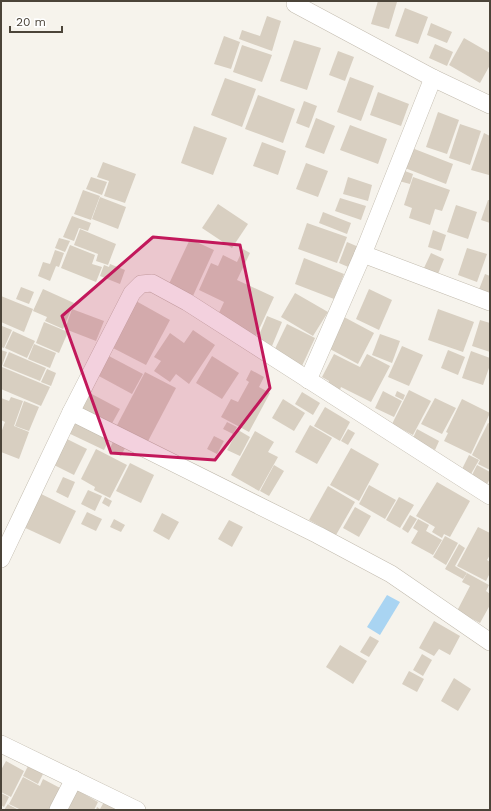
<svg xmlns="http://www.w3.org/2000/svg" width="491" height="811" font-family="'Work Sans',sans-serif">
<rect width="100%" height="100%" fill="#f6f3ec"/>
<polygon fill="#a9d4f2" points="387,595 400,602 380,635 367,627"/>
<g fill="#d8cfc1">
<polygon points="378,1 397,2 389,29 371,24"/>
<polygon points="405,8 428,17 418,44 395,36"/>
<polygon points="267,16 281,21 272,51 239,39 242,30 260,36"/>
<polygon points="431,23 452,32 447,43 427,35"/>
<polygon points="224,36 240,42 231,69 214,64"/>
<polygon points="464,38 490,53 490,65 480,83 449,65"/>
<polygon points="294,40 321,48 307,90 280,81"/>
<polygon points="435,44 453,52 447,66 429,58"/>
<polygon points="242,45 272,55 262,82 233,72"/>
<polygon points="338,51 354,57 345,81 329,75"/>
<polygon points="350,77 374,86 361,121 337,112"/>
<polygon points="225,78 256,89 242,127 211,115"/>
<polygon points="378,92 409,104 401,126 370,115"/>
<polygon points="258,95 295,109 283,143 245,129"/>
<polygon points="304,101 317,106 309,128 296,123"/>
<polygon points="438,112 459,120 447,154 426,147"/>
<polygon points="316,118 335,126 324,154 305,147"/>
<polygon points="460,124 481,131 470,165 449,158"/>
<polygon points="350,125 387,139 378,164 340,150"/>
<polygon points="194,126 227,138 213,175 181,163"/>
<polygon points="484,133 490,136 489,175 471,170"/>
<polygon points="262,142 286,151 278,175 253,166"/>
<polygon points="412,148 453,164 446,184 405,168"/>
<polygon points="103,162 136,174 125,203 104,196 109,181 97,177"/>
<polygon points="306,163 328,171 318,197 296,189"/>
<polygon points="402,170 413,174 410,184 399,181"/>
<polygon points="91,177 107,182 102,195 86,189"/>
<polygon points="348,177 372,185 368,201 343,194"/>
<polygon points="413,177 450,190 442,211 435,209 430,225 409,218 412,208 404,205"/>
<polygon points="83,190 100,196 91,220 74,214"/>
<polygon points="100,197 126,207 118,229 92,219"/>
<polygon points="340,198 366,206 361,220 335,211"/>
<polygon points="488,200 490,200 490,223 481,220"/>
<polygon points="218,204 248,224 232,248 202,228"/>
<polygon points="456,205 477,212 468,239 447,232"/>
<polygon points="323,212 351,223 347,234 319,223"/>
<polygon points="72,216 91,223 88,231 79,228 74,241 63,237"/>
<polygon points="307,223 347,237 337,263 298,249"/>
<polygon points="80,229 116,244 108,265 96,261 98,254 74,245"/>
<polygon points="433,230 446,235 441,251 428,247"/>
<polygon points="59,238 70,241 65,252 55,248"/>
<polygon points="190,239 214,250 192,298 168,286"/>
<polygon points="347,242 361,248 353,269 339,263"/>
<polygon points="70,245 95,255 92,264 102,267 96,282 61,268"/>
<polygon points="467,248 487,254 477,282 458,275"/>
<polygon points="243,249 250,253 237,280 274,297 256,336 217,317 224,302 199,290 211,263 218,266 223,255 237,262"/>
<polygon points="55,250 64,253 59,267 56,266 50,281 38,276 43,262 50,264"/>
<polygon points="431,253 444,259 438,274 424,268"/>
<polygon points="304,258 344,274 334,299 295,284"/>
<polygon points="110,264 125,270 120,284 100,276 104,265 109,267"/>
<polygon points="485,274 490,276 490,296 478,292"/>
<polygon points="21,287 34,292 29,304 16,299"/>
<polygon points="43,289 74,303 63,329 45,321 47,317 33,311"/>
<polygon points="369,289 392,300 379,330 356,319"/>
<polygon points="295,293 328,312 313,336 281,317"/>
<polygon points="1,296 33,309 24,332 1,322"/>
<polygon points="136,301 170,320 146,365 111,347"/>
<polygon points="72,309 104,321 96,341 65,329"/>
<polygon points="438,309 474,322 463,352 428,340"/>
<polygon points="267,316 282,322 272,346 257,340"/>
<polygon points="344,317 374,333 358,364 328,348"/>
<polygon points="480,320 490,323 490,352 472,346"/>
<polygon points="44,322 68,332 59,353 36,343"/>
<polygon points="287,324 315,338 301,368 272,355"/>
<polygon points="2,326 12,330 4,348 1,347"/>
<polygon points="193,330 215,345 189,384 176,374 170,382 154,371 161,361 154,357 170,333 184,343"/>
<polygon points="13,331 35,341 27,358 5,348"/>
<polygon points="380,334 400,341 392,363 372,355"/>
<polygon points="34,344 56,353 50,368 28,359"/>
<polygon points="402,346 423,355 409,386 388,377"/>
<polygon points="1,350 7,352 2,366 1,365"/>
<polygon points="448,350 465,357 458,375 441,368"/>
<polygon points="471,351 490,358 490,365 483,385 462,378"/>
<polygon points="9,352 46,368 40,381 3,366"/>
<polygon points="334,354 360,367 367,354 390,366 371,402 341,387 338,395 326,389 329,381 322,377"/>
<polygon points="107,355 143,374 132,394 97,375"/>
<polygon points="212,356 239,373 222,399 196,383"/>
<polygon points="2,367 50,387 41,406 1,389"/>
<polygon points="47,369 56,373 51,386 41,382"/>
<polygon points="251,370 264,377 259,387 270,393 249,432 221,417 231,399 238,402 249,382 246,380"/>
<polygon points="145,372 176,388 146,445 115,429"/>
<polygon points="409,390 431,401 413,435 392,424"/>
<polygon points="383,391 402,401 394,417 375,408"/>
<polygon points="397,391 405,395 403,400 395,396"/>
<polygon points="88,392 120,409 110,427 79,410"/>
<polygon points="302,392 320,403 313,415 295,404"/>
<polygon points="11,397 23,401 14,426 29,432 19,459 1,452 1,433 5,422 1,420 1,398 9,401"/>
<polygon points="435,398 456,408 442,434 421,424"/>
<polygon points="283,399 305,413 294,431 272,418"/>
<polygon points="462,399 490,413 471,454 444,441 448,433 446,432"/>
<polygon points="24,401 39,407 29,431 15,426"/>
<polygon points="325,407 350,422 340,441 314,426"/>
<polygon points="71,417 111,436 104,450 64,431"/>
<polygon points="227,422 237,427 233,434 223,429"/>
<polygon points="488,423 490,424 490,470 478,464 480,460 472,455"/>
<polygon points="310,425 332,438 317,464 295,452"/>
<polygon points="348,429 355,433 348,445 341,441"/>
<polygon points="417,429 439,441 435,450 413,438"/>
<polygon points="238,430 250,437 240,456 227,450"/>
<polygon points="255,431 274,442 268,452 278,457 259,491 231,475"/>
<polygon points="214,436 224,441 217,454 207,449"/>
<polygon points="65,438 87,449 74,475 52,464"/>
<polygon points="114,440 126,446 121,456 109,450"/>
<polygon points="351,448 379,464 359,501 330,485"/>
<polygon points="96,449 127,465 110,498 94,490 95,487 81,479"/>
<polygon points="469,455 479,460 471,474 462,469"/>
<polygon points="130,463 154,475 141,503 116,491"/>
<polygon points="274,465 284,471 269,496 260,491"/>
<polygon points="477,465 490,472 490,479 487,484 472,475"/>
<polygon points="63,477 75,482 68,498 56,492"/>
<polygon points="437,482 470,501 450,537 444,534 442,538 432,532 435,527 416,516"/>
<polygon points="369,485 396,500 385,519 359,504"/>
<polygon points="328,486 355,502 336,535 309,520"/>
<polygon points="88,490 102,496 95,511 81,504"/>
<polygon points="35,491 76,511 60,544 19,525"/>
<polygon points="105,497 112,501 109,507 102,503"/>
<polygon points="399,497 414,505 400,528 386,520"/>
<polygon points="355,507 371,516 359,537 343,528"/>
<polygon points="87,512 102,519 96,531 81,524"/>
<polygon points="162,513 179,522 169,540 153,531"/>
<polygon points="410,515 417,519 408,533 402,529"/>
<polygon points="114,519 125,525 121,532 110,527"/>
<polygon points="418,519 429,525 426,531 442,540 433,555 411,543 418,531 413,528"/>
<polygon points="229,520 243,527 232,547 218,539"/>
<polygon points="478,527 490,533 490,555 487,560 490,562 490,573 486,581 457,566"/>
<polygon points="445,536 458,543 446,565 433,557"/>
<polygon points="459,544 465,548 455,566 467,573 463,579 445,569"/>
<polygon points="467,573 489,585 486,591 490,594 490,605 480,623 457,611 470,586 462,582"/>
<polygon points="434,621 460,636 450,655 439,649 434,656 419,648"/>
<polygon points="370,636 379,641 369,657 360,652"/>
<polygon points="340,645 367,661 353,684 326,667"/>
<polygon points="422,654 432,660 423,676 413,670"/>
<polygon points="409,671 424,679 417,692 402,684"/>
<polygon points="454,678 471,689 458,711 441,701"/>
<polygon points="6,761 24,771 11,797 1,792 1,770"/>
<polygon points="28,766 43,774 38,784 23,776"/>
<polygon points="23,777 40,786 43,779 60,788 49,810 21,810 9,804"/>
<polygon points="77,790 98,802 94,810 67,810"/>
<polygon points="1,793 9,797 4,807 1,805"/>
<polygon points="104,802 119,810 96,810 97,807 100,809"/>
<polygon points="8,804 9,805 19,810 4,810"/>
</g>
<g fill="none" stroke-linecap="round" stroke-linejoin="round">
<g stroke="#c2bbae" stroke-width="18">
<g id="minor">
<polyline points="295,4 433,78 490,105"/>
<polyline points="363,254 490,302"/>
<polyline points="308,380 363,254 433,78"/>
<polyline points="71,412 318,535 391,574 490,642"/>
<polyline points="1,559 71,412 132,293 141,284 152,283 187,302 490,496"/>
<polyline points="1,744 137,810"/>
<polyline points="58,810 74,779"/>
</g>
</g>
<use href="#minor" stroke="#fff" stroke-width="17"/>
</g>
<path fill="#c2185b" fill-opacity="0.2" stroke="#c2185b" stroke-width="3" stroke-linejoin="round" d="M153 237 240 245 270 388 215 460 111 453 62 316Z"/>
<rect width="491" height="811" fill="none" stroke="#4b4439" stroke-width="4"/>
<path d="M10 26v6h52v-6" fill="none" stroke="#4b4439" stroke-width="2"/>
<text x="16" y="26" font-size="12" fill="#4b4439" stroke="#ffffff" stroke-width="3" paint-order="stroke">20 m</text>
</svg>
